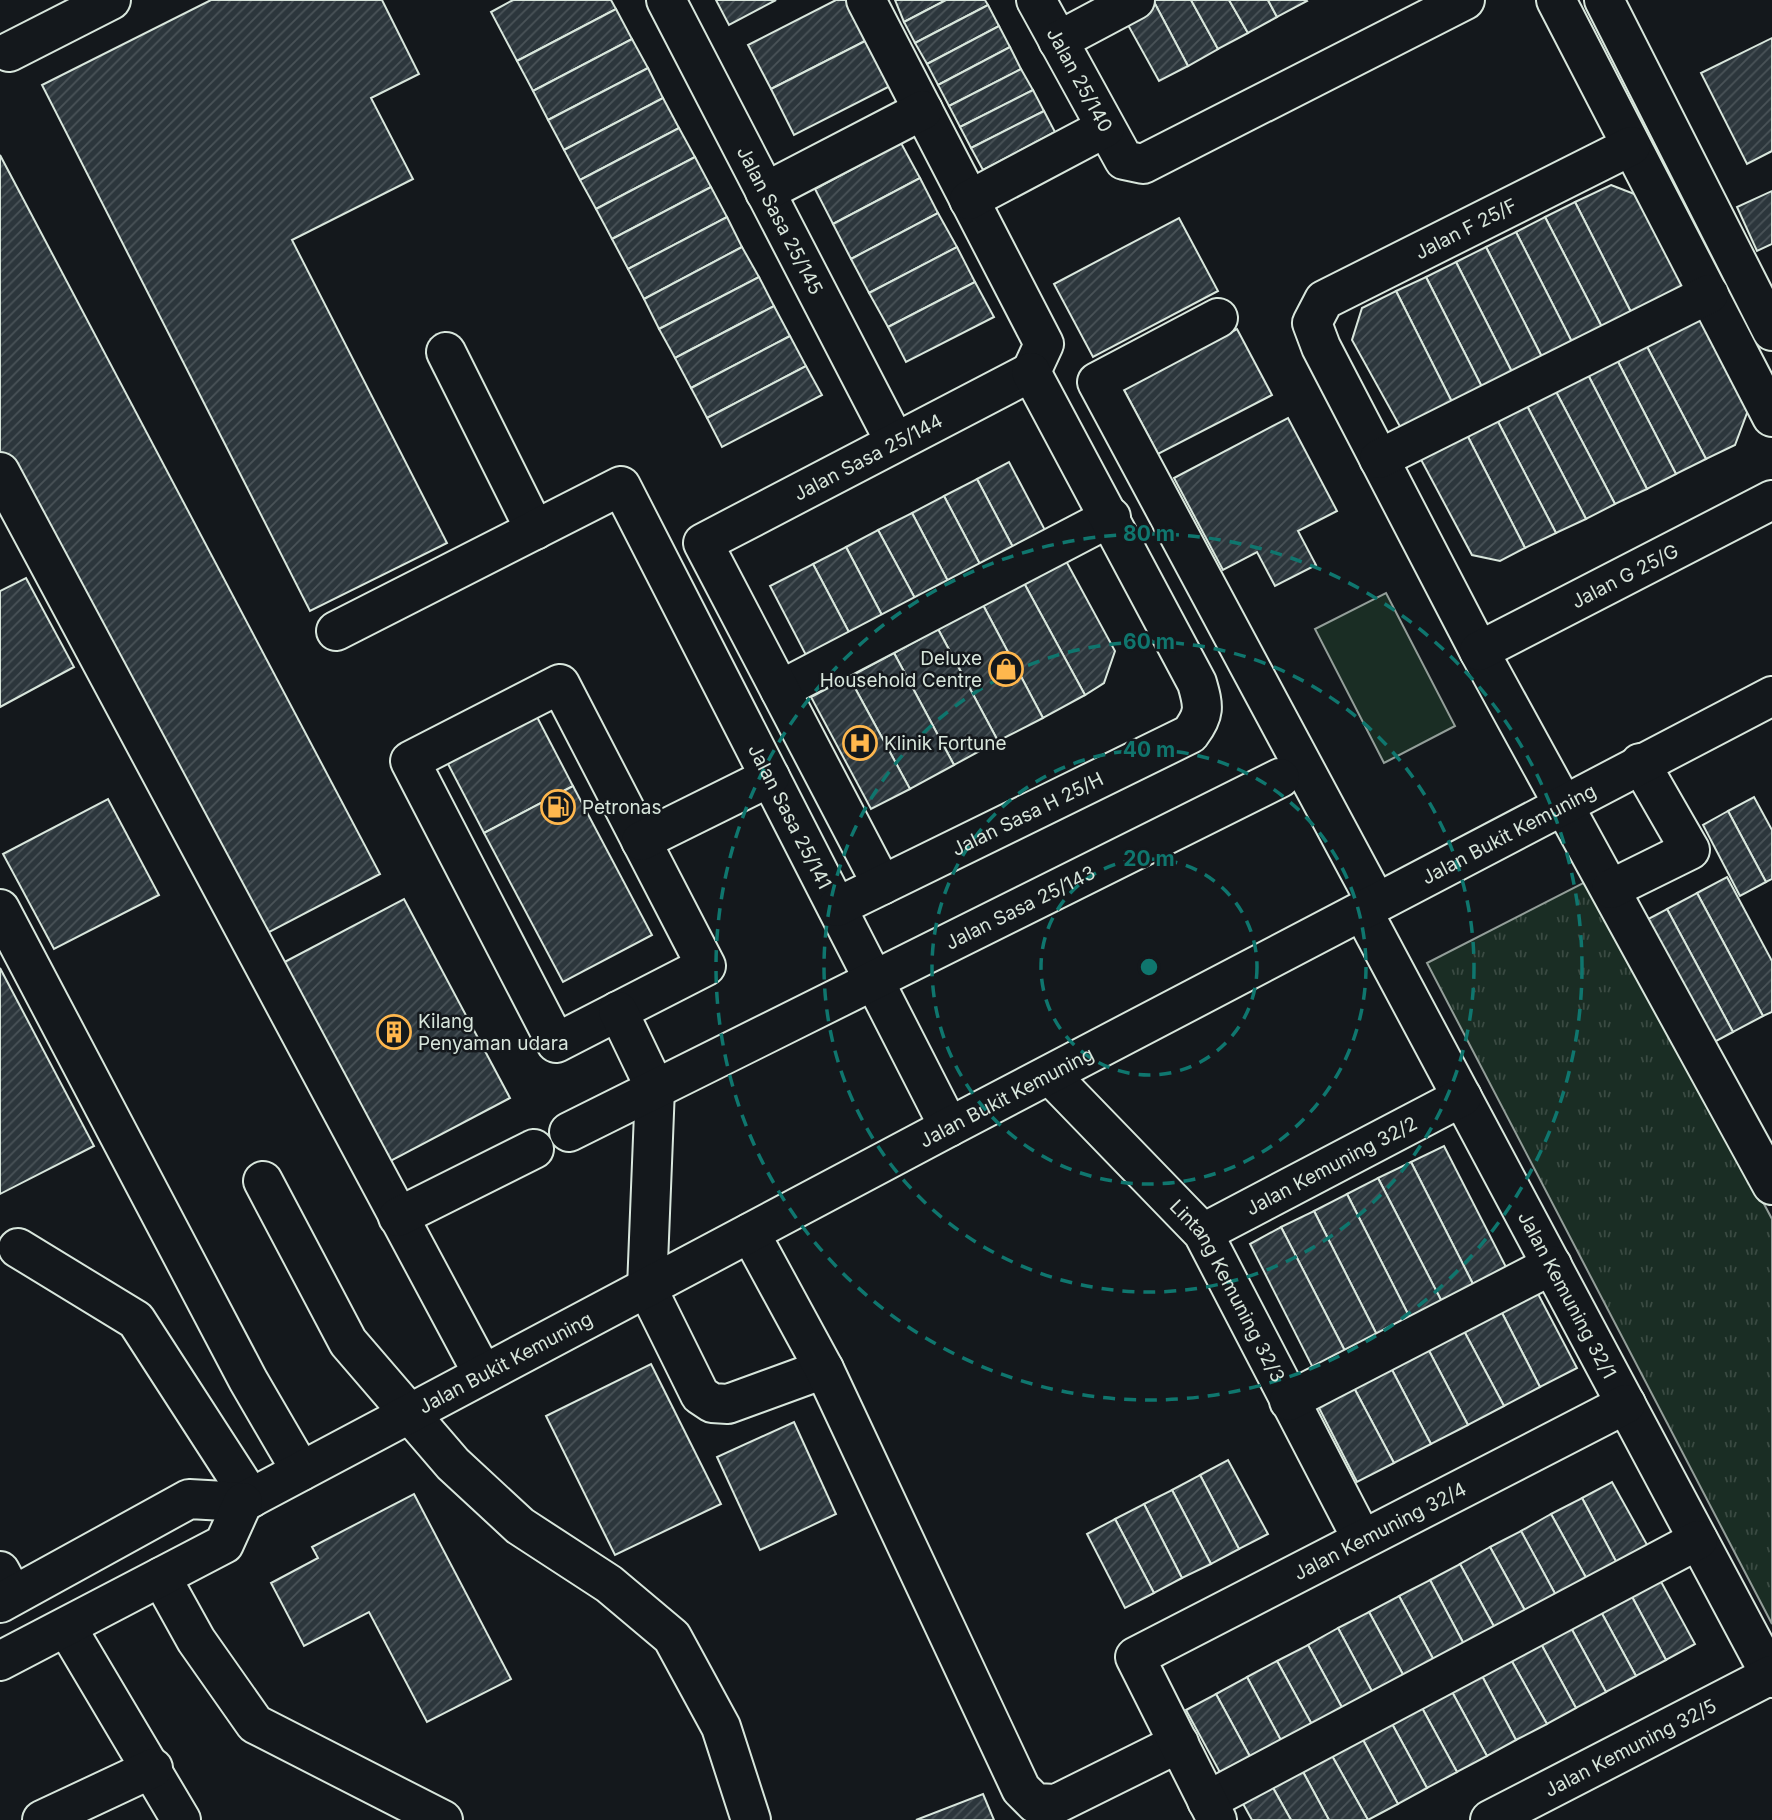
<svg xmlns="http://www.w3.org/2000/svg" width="1772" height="1820" font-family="Inter,sans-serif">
<defs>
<pattern id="grass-tufts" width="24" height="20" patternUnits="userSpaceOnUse" patternTransform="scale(1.75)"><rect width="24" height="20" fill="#1a2d24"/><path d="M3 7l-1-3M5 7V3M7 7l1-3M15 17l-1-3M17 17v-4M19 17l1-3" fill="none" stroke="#3b4b43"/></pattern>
<pattern id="building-hatch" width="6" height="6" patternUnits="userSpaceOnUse" patternTransform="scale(1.75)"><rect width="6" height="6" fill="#2c363c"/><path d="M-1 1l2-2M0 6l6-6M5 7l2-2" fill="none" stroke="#4a5358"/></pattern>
</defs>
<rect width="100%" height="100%" fill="#14181c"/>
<polygon fill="url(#grass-tufts)" stroke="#939e99" stroke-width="2" points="1591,879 1772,1219 1772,1624 1427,963"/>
<polygon fill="#1a2d24" stroke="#939e99" stroke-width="2" points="1386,593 1455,726 1384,763 1315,629"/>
<g fill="url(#building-hatch)" stroke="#d8e6dc" stroke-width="2">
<polygon points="211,0 382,0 419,74 371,98 413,179 292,240 447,543 310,611 42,85"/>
<polygon points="513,0 611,0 616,9 517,61 491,12"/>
<polygon points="716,0 776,0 729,25"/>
<polygon points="836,0 849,0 869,39 771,89 748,45"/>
<polygon points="895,0 946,0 904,22"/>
<polygon points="946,0 985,0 988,5 915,43 904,22"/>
<polygon points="1153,0 1191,0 1218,49 1188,66"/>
<polygon points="1153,0 1188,66 1159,81 1123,16"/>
<polygon points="1191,0 1229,0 1248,33 1218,49"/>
<polygon points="1229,0 1268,0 1277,17 1248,33"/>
<polygon points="1268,0 1306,0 1307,1 1277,17"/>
<polygon points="988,5 999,26 927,64 915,43"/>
<polygon points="616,9 632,39 533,91 517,61"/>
<polygon points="999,26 1010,47 938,85 927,64"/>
<polygon points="1772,38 1772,151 1747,164 1701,73"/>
<polygon points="632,39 648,68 548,120 533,91"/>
<polygon points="869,39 892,85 794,135 771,89"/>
<polygon points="1010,47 1021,69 949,106 938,85"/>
<polygon points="648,68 663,98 564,150 548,120"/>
<polygon points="1021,69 1033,90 960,127 949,106"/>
<polygon points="1033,90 1044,111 971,148 960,127"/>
<polygon points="663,98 679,128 580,180 564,150"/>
<polygon points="1044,111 1055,132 983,170 971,148"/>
<polygon points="679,128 695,157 596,209 580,180"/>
<polygon points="901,143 920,178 833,224 815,189"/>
<polygon points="0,155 380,874 256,939 0,453"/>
<polygon points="695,157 711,187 612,239 596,209"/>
<polygon points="920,178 938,213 851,259 833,224"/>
<polygon points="1611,185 1650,200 1690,287 1633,316 1575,202"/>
<polygon points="711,187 727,217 628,269 612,239"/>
<polygon points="1772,191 1772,244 1757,251 1737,207"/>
<polygon points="1575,202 1633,316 1604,331 1545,217"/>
<polygon points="938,213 957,247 869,293 851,259"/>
<polygon points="727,217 742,247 644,299 628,269"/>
<polygon points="1545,217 1604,331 1574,346 1516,232"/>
<polygon points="1179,218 1218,291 1093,357 1054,284"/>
<polygon points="1516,232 1574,346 1544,361 1486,247"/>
<polygon points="742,247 759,277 659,329 644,299"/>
<polygon points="957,247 975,282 888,327 869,293"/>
<polygon points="1486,247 1544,361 1514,376 1456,262"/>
<polygon points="1456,262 1514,376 1484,391 1426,277"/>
<polygon points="759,277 774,306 675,358 659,329"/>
<polygon points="1426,277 1484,391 1454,406 1396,291"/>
<polygon points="975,282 994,317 906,362 888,327"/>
<polygon points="1396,291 1454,406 1403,432 1352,340 1362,308"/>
<polygon points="774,306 790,336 691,388 675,358"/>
<polygon points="1698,311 1750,405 1735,445 1706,459 1643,339"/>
<polygon points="1237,329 1272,395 1158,454 1123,388"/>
<polygon points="790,336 806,366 707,418 691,388"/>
<polygon points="1643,339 1706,459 1676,474 1614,354"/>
<polygon points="1614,354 1676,474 1647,489 1585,369"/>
<polygon points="806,366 822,395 722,447 707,418"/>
<polygon points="1585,369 1647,489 1615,504 1553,386"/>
<polygon points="1553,386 1615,504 1586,519 1524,400"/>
<polygon points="1524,400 1586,519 1556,533 1495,416"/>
<polygon points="1495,416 1556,533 1525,548 1465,431"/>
<polygon points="1288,418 1337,511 1298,531 1316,565 1275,586 1257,552 1223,570 1174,478"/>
<polygon points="1465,431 1525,548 1500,561 1472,555 1418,454"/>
<polygon points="1009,462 1047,534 1015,551 977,479"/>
<polygon points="977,479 1015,551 982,568 944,496"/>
<polygon points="944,496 982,568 950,585 912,513"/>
<polygon points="912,513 950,585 917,602 878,530"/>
<polygon points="878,530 917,602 884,619 846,547"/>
<polygon points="846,547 884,619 851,636 813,564"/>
<polygon points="1066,561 1115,651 1104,683 1085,695 1024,583"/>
<polygon points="813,564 851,636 808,659 770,586"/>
<polygon points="26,578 74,667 0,707 0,591"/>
<polygon points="1024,583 1085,695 1043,718 983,605"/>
<polygon points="983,605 1043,718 998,741 938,629"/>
<polygon points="938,629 998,741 954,765 894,653"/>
<polygon points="894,653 954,765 910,789 849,677"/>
<polygon points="849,677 910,789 871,809 811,697"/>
<polygon points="536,715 573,786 484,833 447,762"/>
<polygon points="573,786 652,935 563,982 484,833"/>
<polygon points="1754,797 1772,830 1772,879 1766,882 1728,811"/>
<polygon points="108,799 159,895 54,949 3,854"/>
<polygon points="1728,811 1766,882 1740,896 1703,825"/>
<polygon points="1727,877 1772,961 1772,1012 1763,1016 1697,893"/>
<polygon points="1697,893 1763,1016 1733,1032 1667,909"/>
<polygon points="404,899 510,1098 383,1165 277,966"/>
<polygon points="1667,909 1733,1032 1703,1048 1637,925"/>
<polygon points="0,968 94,1146 0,1194"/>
<polygon points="1444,1146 1507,1269 1474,1286 1411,1162"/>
<polygon points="1411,1162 1474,1286 1442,1302 1378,1178"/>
<polygon points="1378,1178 1442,1302 1410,1318 1347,1194"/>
<polygon points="1347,1194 1410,1318 1377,1335 1314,1211"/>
<polygon points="1314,1211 1377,1335 1345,1351 1281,1227"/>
<polygon points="1281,1227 1345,1351 1313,1368 1250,1244"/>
<polygon points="1536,1290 1577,1368 1540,1387 1500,1309"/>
<polygon points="1500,1309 1540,1387 1504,1406 1463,1329"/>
<polygon points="1463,1329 1504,1406 1468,1425 1427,1347"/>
<polygon points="1427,1347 1468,1425 1431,1444 1390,1366"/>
<polygon points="651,1364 721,1504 615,1555 546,1416"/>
<polygon points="1390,1366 1431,1444 1394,1463 1353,1386"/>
<polygon points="1353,1386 1394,1463 1357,1482 1317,1404"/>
<polygon points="794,1422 836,1514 760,1550 717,1457"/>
<polygon points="1228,1460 1268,1534 1239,1549 1200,1475"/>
<polygon points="1200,1475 1239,1549 1211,1564 1172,1490"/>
<polygon points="1612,1482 1650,1550 1619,1567 1582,1498"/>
<polygon points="1172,1490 1211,1564 1182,1578 1144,1504"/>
<polygon points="414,1494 511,1679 427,1722 369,1612 304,1646 271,1583 318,1558 312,1547"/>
<polygon points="1582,1498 1619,1567 1589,1583 1551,1514"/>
<polygon points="1144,1504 1182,1578 1154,1593 1115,1519"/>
<polygon points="1551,1514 1589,1583 1558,1599 1521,1531"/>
<polygon points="1115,1519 1154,1593 1125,1608 1087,1534"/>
<polygon points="1521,1531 1558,1599 1528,1616 1490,1547"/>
<polygon points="1490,1547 1528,1616 1497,1632 1460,1564"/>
<polygon points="1460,1564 1497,1632 1466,1648 1430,1580"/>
<polygon points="1659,1578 1695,1644 1666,1660 1630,1593"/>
<polygon points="1430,1580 1466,1648 1436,1664 1399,1596"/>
<polygon points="1630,1593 1666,1660 1636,1676 1600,1610"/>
<polygon points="1399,1596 1436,1664 1406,1680 1369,1612"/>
<polygon points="1600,1610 1636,1676 1606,1692 1570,1626"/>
<polygon points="1369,1612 1406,1680 1375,1697 1338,1628"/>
<polygon points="1570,1626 1606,1692 1576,1708 1540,1642"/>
<polygon points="1338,1628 1375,1697 1345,1713 1308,1645"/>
<polygon points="1540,1642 1576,1708 1547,1724 1510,1658"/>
<polygon points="1308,1645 1345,1713 1315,1730 1277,1661"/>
<polygon points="1510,1658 1547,1724 1516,1740 1481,1674"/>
<polygon points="1277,1661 1315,1730 1284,1746 1247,1677"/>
<polygon points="1481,1674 1516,1740 1487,1756 1451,1690"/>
<polygon points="1247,1677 1284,1746 1253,1762 1216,1694"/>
<polygon points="1451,1690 1487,1756 1457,1772 1421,1706"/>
<polygon points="1216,1694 1253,1762 1223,1778 1186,1710"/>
<polygon points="1421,1706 1457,1772 1427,1788 1391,1722"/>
<polygon points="1391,1722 1427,1788 1398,1804 1362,1738"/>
<polygon points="1362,1738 1398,1804 1368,1820 1331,1754"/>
<polygon points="1331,1754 1368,1820 1329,1820 1302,1770"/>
<polygon points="1302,1770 1329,1820 1291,1820 1272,1786"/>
<polygon points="1272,1786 1291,1820 1252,1820 1242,1802"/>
<polygon points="983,1794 994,1820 916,1820"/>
</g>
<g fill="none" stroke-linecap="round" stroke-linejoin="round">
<g stroke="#d8e6dc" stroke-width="42">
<g id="minor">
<path id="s1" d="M666 0 895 442"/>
<polyline points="866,0 1044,344 1031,372"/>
<path id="s2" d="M1036 0 1124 160 1143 164 1465 0"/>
<polyline points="1556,0 1772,417"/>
<polyline points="1604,0 1772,331"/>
<polyline points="1058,41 1135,0"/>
<polyline points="9,52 111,0"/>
<polyline points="1631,146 1324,300 1312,323 1321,347 1479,651 1772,1185"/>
<polyline points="765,192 923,110"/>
<polyline points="969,200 1105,128"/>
<polyline points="1218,318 1097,382 1376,902"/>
<polyline points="446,352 535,530"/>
<polyline points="1379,459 1709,294"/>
<polyline points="0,472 483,1374"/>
<path id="s3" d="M336 631 621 486 949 1127"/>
<path id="s4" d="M1479 651 1772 500"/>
<polygon points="560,684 706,966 556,1043 410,761"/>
<polyline points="780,690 1111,517"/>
<polyline points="641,841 770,777"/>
<path id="s5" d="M882 885 703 543 1031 372"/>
<polyline points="1611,889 1690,850 1640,763"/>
<path id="s6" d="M837 907 1190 734C1205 714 1204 707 1197 683L1031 372"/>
<polyline points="0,909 248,1380 301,1471"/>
<path id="s7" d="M1363 912 1772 1678"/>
<polyline points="618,1011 655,1088 647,1288 700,1395 712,1403 728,1404 824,1369"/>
<path id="s8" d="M1050 1075 1203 1233 1362 1539"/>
<path id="s9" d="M569 1132 1280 778"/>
<polyline points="263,1181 348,1342 453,1464 520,1526 609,1584 672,1637 721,1727 751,1820"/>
<polyline points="398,1217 534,1149"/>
<polyline points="750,1233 824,1369 1021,1789 1035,1803 1056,1804 1179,1743"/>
<path id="s10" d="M1203 1233 1462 1097"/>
<polyline points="18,1248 136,1320 251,1498"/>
<polyline points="1289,1401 1552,1265"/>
<polyline points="0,1571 13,1595"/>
<polyline points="161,1577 196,1640 255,1724 443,1820"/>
<polyline points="67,1628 181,1820"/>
<polyline points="1207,1801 1698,1540"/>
<polyline points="42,1820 153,1768"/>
<path id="s11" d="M1217 1820 1135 1657 1626 1404"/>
<path id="s12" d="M1490 1820 1771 1675"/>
</g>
</g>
<g stroke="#d8e6dc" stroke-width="42">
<g id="major">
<path id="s13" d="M0 1603 189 1499 243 1502 949 1127 1772 696"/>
<polyline points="0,1661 224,1544 243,1502"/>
</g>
</g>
<use href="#minor" stroke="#14181c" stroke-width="38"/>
<use href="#major" stroke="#14181c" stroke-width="38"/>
</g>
<g fill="none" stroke="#0f766e" stroke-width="3.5" stroke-dasharray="12 9">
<circle cx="1149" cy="967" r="108"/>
<circle cx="1149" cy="967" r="217"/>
<circle cx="1149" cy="967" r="325"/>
<circle cx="1149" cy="967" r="433"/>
</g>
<defs>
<g id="shop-ring" transform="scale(1.75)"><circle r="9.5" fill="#14181c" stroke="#ffb74d" stroke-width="1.5"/><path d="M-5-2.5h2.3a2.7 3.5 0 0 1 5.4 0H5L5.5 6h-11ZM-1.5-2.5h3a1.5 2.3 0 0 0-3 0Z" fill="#ffb74d"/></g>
<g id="hospital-ring" transform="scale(1.75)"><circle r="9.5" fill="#14181c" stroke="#ffb74d" stroke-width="1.5"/><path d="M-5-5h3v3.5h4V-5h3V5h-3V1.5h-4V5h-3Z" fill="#ffb74d"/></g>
<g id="fuel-ring" transform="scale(1.75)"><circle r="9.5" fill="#14181c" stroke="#ffb74d" stroke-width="1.5"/><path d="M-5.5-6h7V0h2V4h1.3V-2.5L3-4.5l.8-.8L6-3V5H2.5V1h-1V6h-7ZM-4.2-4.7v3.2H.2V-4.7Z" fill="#ffb74d"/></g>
<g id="building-ring" transform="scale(1.75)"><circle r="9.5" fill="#14181c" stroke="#ffb74d" stroke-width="1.5"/><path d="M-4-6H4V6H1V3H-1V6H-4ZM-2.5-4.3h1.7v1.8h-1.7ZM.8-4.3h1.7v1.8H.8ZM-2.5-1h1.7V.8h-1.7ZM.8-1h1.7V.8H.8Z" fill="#ffb74d"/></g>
</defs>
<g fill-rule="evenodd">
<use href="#shop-ring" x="1006" y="669"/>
<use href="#hospital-ring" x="860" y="743"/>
<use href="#fuel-ring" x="558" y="807"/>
<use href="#building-ring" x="394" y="1032"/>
</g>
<g text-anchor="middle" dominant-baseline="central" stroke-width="5" stroke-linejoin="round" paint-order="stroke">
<g font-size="19" fill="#d8e6dc" stroke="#14181c">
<text stroke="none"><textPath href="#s2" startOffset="91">Jalan 25/140</textPath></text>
<text stroke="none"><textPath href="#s1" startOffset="248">Jalan Sasa 25/145</textPath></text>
<text transform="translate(1466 229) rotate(-27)">Jalan F 25/F</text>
<text stroke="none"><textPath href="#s5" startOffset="572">Jalan Sasa 25/144</textPath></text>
<text stroke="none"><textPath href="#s4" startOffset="164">Jalan G 25/G</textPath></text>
<text stroke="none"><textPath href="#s6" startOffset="212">Jalan Sasa H 25/H</textPath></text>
<text stroke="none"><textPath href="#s3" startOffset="691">Jalan Sasa 25/141</textPath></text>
<text stroke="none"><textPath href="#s13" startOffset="1701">Jalan Bukit Kemuning</textPath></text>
<text stroke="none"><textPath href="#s9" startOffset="504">Jalan Sasa 25/143</textPath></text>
<text stroke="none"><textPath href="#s13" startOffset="1134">Jalan Bukit Kemuning</textPath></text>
<text stroke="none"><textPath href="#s10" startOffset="145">Jalan Kemuning 32/2</textPath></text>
<text stroke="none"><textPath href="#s8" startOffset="282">Lintang Kemuning 32/3</textPath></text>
<text stroke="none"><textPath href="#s7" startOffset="434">Jalan Kemuning 32/1</textPath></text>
<text stroke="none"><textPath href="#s13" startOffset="567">Jalan Bukit Kemuning</textPath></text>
<text stroke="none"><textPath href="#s11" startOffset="458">Jalan Kemuning 32/4</textPath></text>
<text stroke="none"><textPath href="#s12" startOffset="158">Jalan Kemuning 32/5</textPath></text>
</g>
<g font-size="19" fill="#d8e6dc" stroke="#14181c" text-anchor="start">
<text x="982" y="658" text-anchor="end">Deluxe<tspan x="982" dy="22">Household Centre</tspan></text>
<text x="884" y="743">Klinik Fortune</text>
<text x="582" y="807">Petronas</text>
<text x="418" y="1021">Kilang<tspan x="418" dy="22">Penyaman udara</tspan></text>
</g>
</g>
<circle cx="1149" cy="967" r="10" fill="#0f766e" stroke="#14181c" stroke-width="3.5"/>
<g font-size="21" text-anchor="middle" font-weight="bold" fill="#0f766e" stroke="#14181c" stroke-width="5" stroke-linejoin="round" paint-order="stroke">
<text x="1149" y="541">80 m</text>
<text x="1149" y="649">60 m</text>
<text x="1149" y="757">40 m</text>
<text x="1149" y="866">20 m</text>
</g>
</svg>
